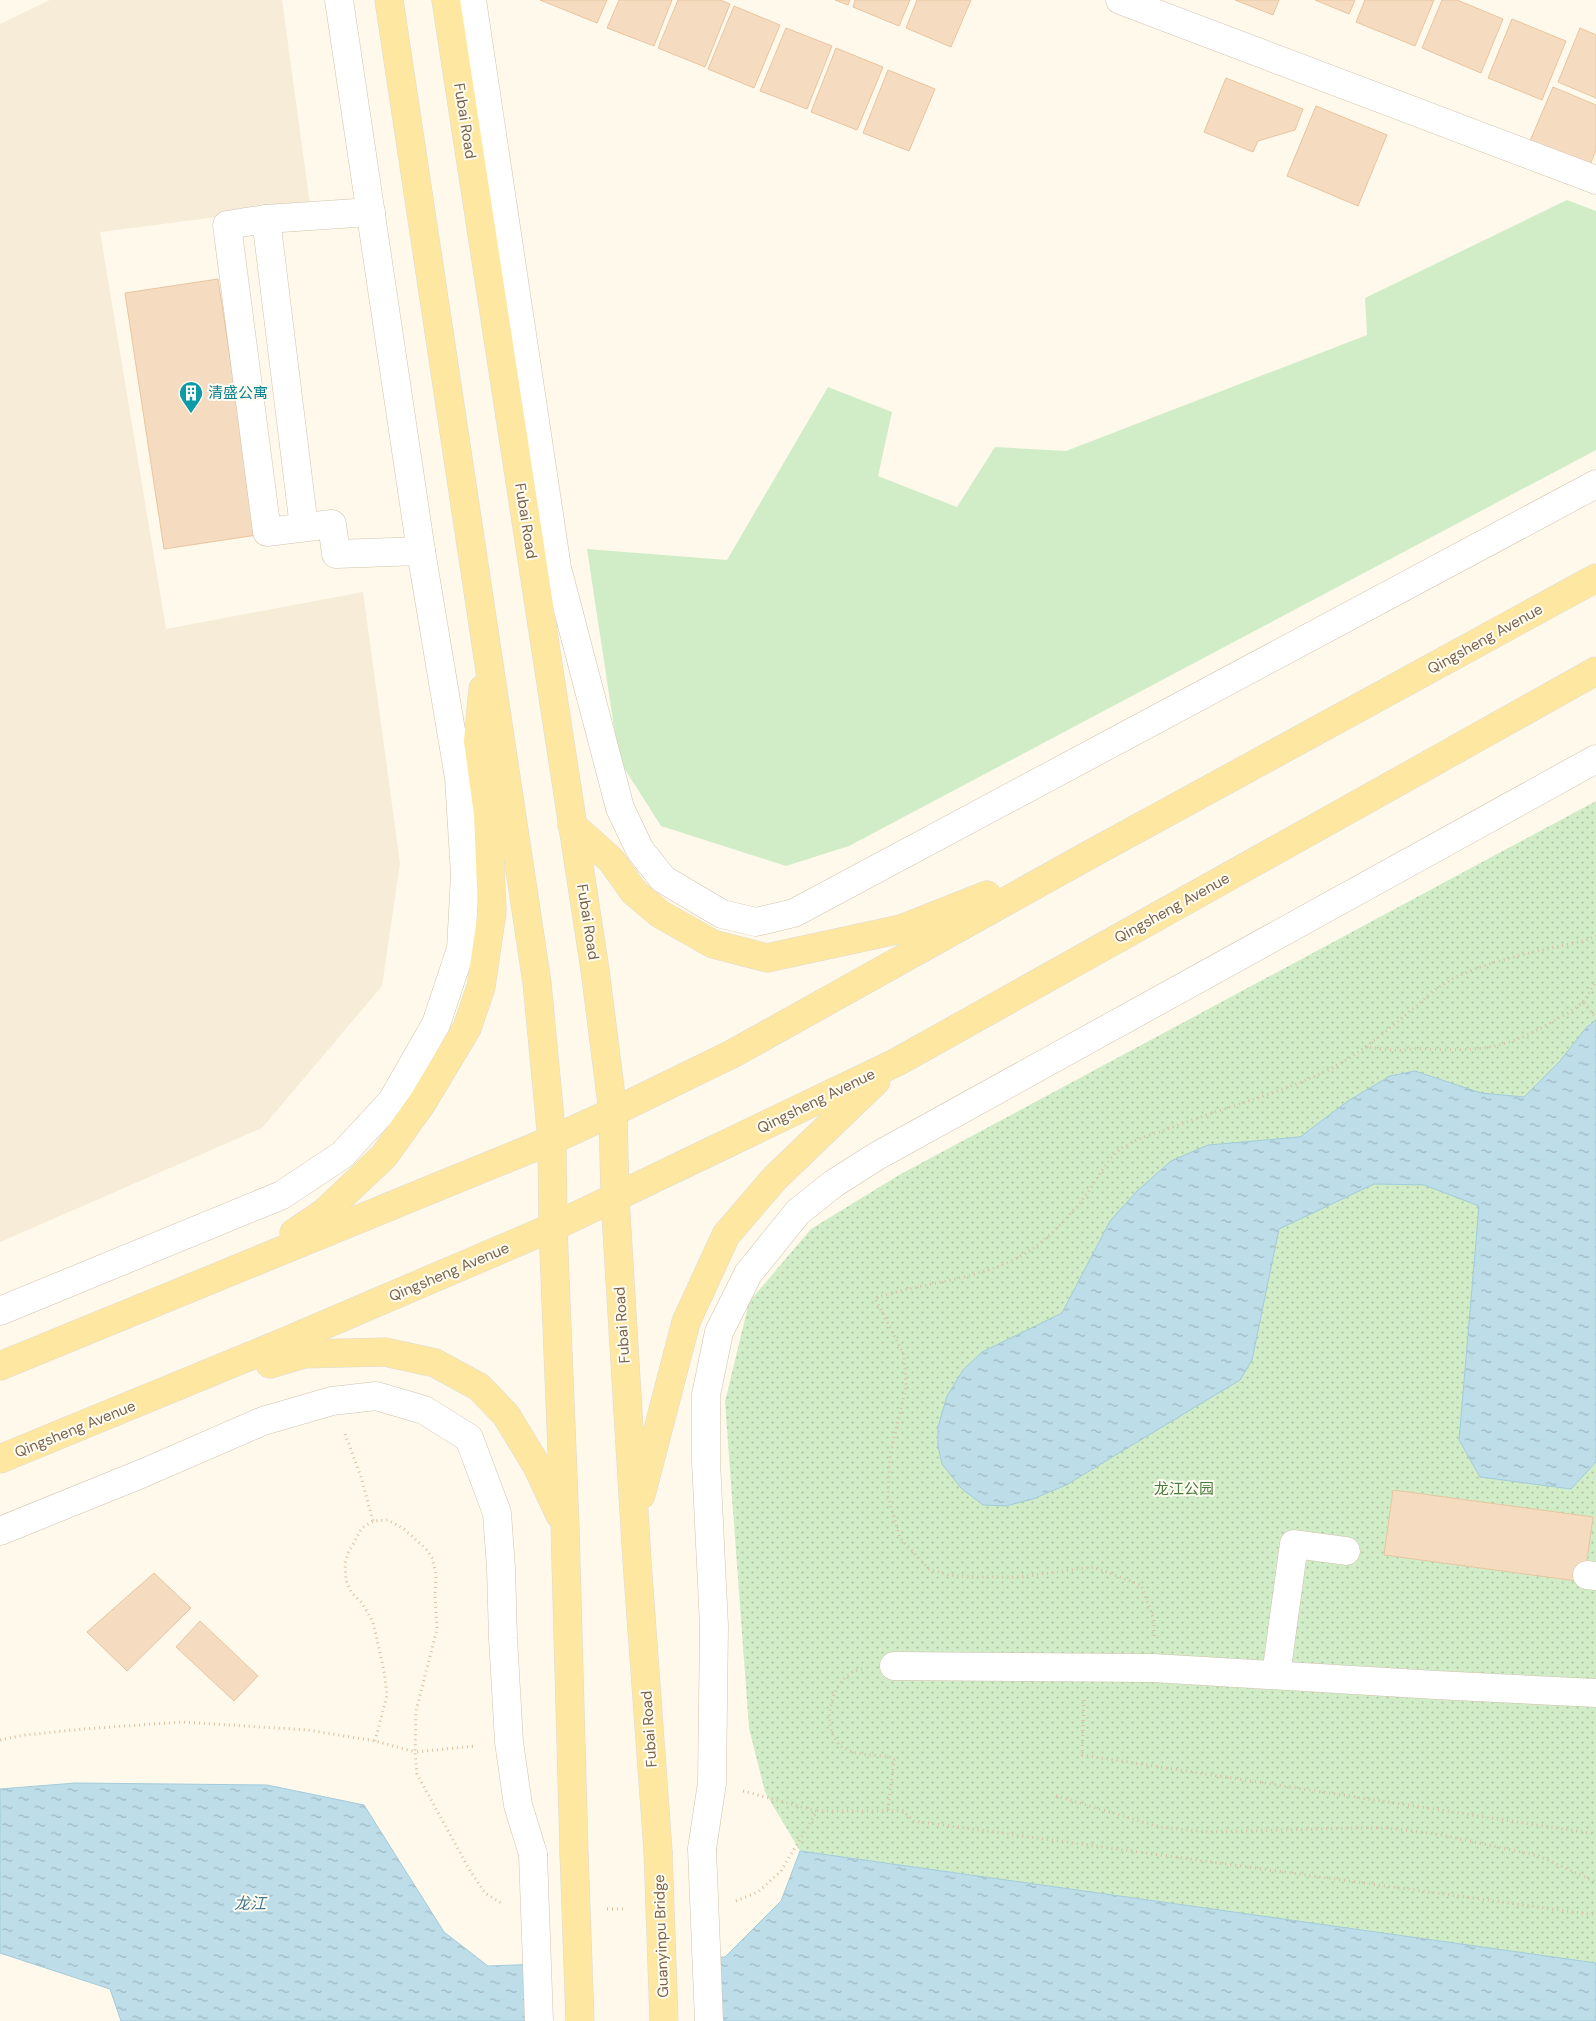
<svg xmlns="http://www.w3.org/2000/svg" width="1596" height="2021" font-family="'DM Sans','Noto Sans SC',sans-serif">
<defs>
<pattern id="park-dots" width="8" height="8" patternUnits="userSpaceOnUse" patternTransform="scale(1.25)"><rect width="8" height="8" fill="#d1edc7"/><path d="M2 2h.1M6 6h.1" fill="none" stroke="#afc3a4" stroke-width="1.8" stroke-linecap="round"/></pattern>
<pattern id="water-ripples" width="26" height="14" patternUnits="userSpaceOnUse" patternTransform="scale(1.25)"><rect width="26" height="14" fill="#bddde9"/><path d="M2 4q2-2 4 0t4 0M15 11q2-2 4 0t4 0" fill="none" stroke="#9fb7bf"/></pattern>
</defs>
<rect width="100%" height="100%" fill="#fef9ea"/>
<polygon fill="#f6ecd8" points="50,0 282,0 310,205 100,232 166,629 363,592 400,863 382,986 262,1128 0,1242 0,24"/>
<polygon fill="#d1edc7" points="1567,200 1596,211 1596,450 849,846 786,866 661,826 619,760 587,549 727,560 828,387 892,412 878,476 957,507 995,447 1066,451 1367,335 1365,298"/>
<polygon fill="url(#park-dots)" points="1596,801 1596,1963 800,1851 765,1792 749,1728 725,1402 749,1302 811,1229 899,1175"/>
<g fill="url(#water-ripples)" stroke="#a2cbdc">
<polygon points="1596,1020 1596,1462 1571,1489 1480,1477 1459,1440 1479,1206 1424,1185 1374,1184 1279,1229 1252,1360 1240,1380 1066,1485 1033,1499 1006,1506 983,1505 961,1488 942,1464 938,1446 938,1427 947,1396 963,1370 982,1352 1062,1313 1110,1221 1137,1191 1171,1161 1208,1145 1300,1137 1348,1101 1390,1076 1415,1071 1481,1093 1524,1097 1560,1061 1586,1028"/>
<polygon points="75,1783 267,1785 364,1805 444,1932 488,1966 725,1957 781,1901 800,1851 1596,1963 1596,2021 121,2021 110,1989 0,1953 0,1789"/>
</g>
<polygon fill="#fef9ea" points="714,1955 716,2021 525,2021 523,1962"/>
<g fill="#f5dcc0" stroke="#e8c5a0">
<polygon points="540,0 607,0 597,23"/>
<polygon points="619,0 672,0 654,46 607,28"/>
<polygon points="678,0 720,0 730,4 705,67 658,48"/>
<polygon points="835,0 850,0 848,5"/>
<polygon points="855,0 910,0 899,26 853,7"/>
<polygon points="917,0 971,0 951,47 906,28"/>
<polygon points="1235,0 1279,0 1273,15"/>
<polygon points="1315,0 1355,0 1349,14"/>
<polygon points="1365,0 1434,0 1415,46 1356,22"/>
<polygon points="1442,0 1457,0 1503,19 1481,73 1422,48"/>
<polygon points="734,6 780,25 754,88 708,69"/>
<polygon points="1512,19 1566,41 1542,100 1488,78"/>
<polygon points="786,28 832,46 807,109 760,91"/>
<polygon points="1580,28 1596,35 1596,98 1558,82"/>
<polygon points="836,48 883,67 857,130 811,112"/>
<polygon points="888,70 935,89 909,151 863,133"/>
<polygon points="1226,78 1303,109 1295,130 1258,141 1253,152 1204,132"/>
<polygon points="1553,87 1596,105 1596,150 1590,165 1530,141"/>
<polygon points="1316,106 1387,135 1358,206 1287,176"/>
<polygon points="218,279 257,535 164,549 125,293"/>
<polygon points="1393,1490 1593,1517 1584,1582 1384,1555"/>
<polygon points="154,1573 191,1608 127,1671 87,1632"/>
<polygon points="200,1621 258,1676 234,1701 176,1647"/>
</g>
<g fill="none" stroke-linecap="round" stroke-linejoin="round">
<g stroke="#d2c2ae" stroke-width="29">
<g id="minor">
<polyline points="472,0 557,568 620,808 640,850 663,879 722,914 756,922 794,913 1596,484"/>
<polyline points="1120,0 1596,180"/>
<polyline points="371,212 266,219 227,225 267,532 332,524 336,554 421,551"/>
<polyline points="266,219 304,527"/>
<polyline points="0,1311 282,1195 342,1155 392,1101 436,1024 461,949 465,875 459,778 421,551 339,0"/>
<polyline points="0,1531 141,1474 263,1421 332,1401 376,1396 424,1410 469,1438 497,1513 501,1568 503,1638 509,1742 518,1805 533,1854"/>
<polyline points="1587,1575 1596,1576"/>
<polyline points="894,1666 1153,1668 1436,1685 1596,1693"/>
<polyline points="1276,1675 1294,1544 1346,1551"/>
<polyline points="702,1849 712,1783 714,1626 706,1461 706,1395 719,1332 748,1274 798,1212 833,1184 877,1156 1596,759"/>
</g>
</g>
<g stroke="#dfd9d4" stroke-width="29">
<g id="major">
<polyline points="389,0 537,983 552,1140 553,1227 565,1526 574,1853"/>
<polyline points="446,0 595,970 613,1112 615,1198 637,1561 658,1851"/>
<polyline points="572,825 611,860 634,892 660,914 713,944 767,958 901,929 987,895"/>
<polyline points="294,1233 325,1212 384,1156 422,1103 467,1028 481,987 492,912 488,814 478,741 483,689"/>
<polyline points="270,1364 304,1354 385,1352 435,1363 479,1387 506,1415 537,1466 560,1515"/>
<polyline points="0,1366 552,1140 613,1112 732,1054 1089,855 1596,578"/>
<polyline points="0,1459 282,1343 553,1227 897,1062 1596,671"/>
<polyline points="641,1495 686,1322 726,1235 775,1178 876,1081"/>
</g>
</g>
<g stroke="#dbc0a2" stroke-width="3" stroke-dasharray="1 4" stroke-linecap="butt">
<polyline points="1584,1003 1596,1018"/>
<path d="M1365 1047C1377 1048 1390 1051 1403 1050 1409 1050 1416 1048 1422 1049 1475 1051 1502 1051 1550 1023 1576 1008 1581 1009 1596 981"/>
<polyline points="345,1434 361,1477 373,1521"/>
<path d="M1154 1636V1620L1141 1585 1093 1567 1019 1577H971L948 1575 929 1569 900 1538 888 1497 890 1455 906 1387 904 1355 875 1298C930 1280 997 1280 1044 1240 1060 1226 1073 1212 1086 1195 1098 1179 1108 1154 1127 1145 1139 1138 1153 1134 1165 1130 1218 1109 1273 1096 1324 1072 1356 1057 1386 1031 1414 1008 1422 1001 1430 993 1439 987 1474 962 1545 950 1587 940L1596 936"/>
<path d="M862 1669C834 1673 820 1720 837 1742 848 1757 874 1754 891 1757L894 1760 888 1810"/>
<polyline points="1084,1700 1082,1755 1596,1834"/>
<polyline points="0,1740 25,1735 83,1729 182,1722 308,1730 375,1741 415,1752 417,1774 469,1869 485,1893 501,1903"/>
<polyline points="375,1741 387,1695 384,1671 373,1622 362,1603 352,1593 346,1581 345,1563 348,1553 362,1528 373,1521 388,1520 404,1529 426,1549 432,1558 436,1574 435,1596 437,1629 416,1711 415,1752 476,1746"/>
<polyline points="743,1791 817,1811"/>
<polyline points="1056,1796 1160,1827 1209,1832 1353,1828 1390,1828 1442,1835 1539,1856 1596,1882"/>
<polyline points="736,1901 758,1892 781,1871 817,1811 903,1811 914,1821 1596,1915"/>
<polyline points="607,1909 626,1909"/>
</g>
<use href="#minor" stroke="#fff" stroke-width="28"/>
<use href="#major" stroke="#fee8a1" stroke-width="28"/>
<g stroke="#d2c2ae" stroke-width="29" stroke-linecap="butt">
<g id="minor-bridge">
<polyline points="702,1849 709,2021"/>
<polyline points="533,1854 539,2021"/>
</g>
</g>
<g stroke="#dfd9d4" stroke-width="29" stroke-linecap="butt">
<g id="major-bridge">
<polyline points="658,1851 664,2021"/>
<polyline points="574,1853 580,2021"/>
</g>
</g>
<use href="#minor-bridge" stroke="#fff" stroke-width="28"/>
<use href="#major-bridge" stroke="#fee8a1" stroke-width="28"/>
</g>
<defs>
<g id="building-pin" transform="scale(1.25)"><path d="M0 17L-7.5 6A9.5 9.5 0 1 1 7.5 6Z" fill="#0f9aa8" stroke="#fffcf2"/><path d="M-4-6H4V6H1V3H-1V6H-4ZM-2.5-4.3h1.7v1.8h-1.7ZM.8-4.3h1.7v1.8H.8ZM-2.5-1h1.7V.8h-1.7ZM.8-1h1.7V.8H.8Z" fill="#fff"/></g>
</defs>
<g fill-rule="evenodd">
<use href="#building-pin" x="191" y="393"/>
</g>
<g text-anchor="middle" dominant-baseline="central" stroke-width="4" stroke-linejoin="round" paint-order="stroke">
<g font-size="15" fill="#7b624b" stroke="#fffcf2">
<text transform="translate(465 121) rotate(81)">Fubai Road</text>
<text transform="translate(526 521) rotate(81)">Fubai Road</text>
<text transform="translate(1485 639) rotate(-29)">Qingsheng Avenue</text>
<text transform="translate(1172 908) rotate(-29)">Qingsheng Avenue</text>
<text transform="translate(588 922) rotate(81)">Fubai Road</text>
<text transform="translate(816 1101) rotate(-26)">Qingsheng Avenue</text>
<text transform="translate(449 1272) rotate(-23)">Qingsheng Avenue</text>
<text transform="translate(622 1325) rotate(-94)">Fubai Road</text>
<text transform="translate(75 1429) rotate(-22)">Qingsheng Avenue</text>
<text transform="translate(649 1729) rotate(-94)">Fubai Road</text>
<text transform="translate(661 1936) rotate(-92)">Guanyinpu Bridge</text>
</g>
<g font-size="15" fill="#0d838f" stroke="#fffcf2" text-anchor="start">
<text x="208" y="393">清盛公寓</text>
</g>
<g font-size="15" fill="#497b3f" stroke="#fffcf2">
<text x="1184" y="1489">龙江公园</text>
</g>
<g font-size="16" font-style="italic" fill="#43788f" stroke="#fffcf2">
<text x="250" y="1903">龙江</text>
</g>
</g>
</svg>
